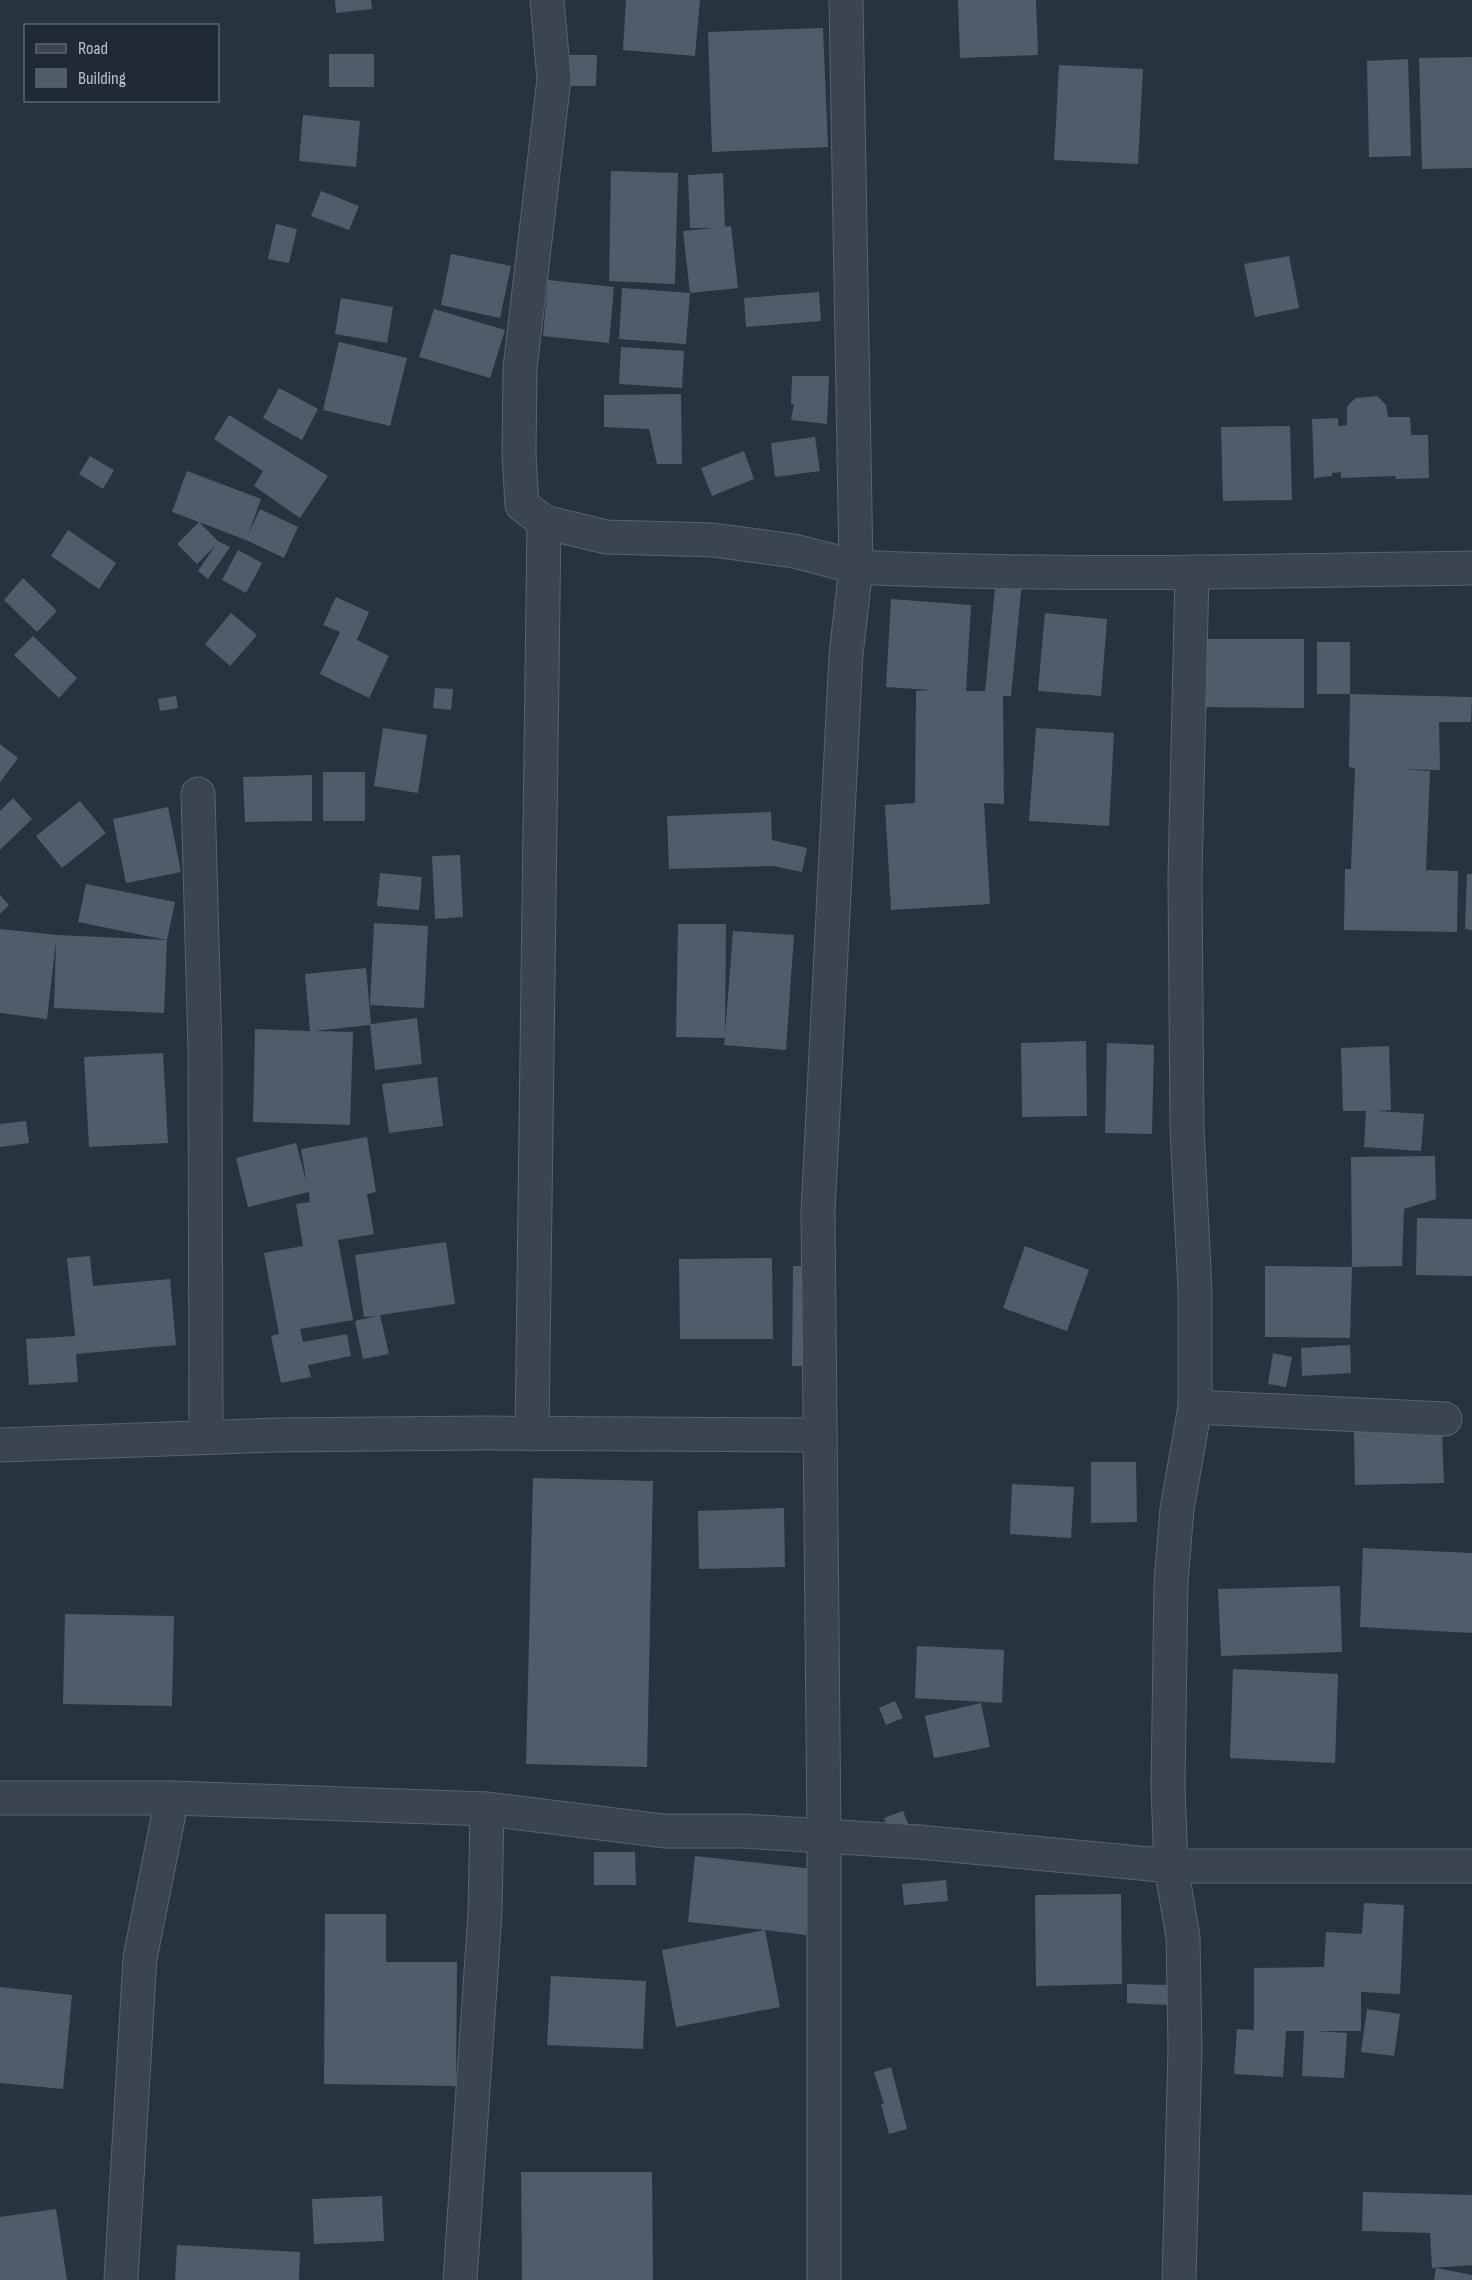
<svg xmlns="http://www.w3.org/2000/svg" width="1472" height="2280" font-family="'Sofia Sans Condensed',sans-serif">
<rect width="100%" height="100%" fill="#263440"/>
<g fill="#4f5d6b">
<polygon points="335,0 371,0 372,9 336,13"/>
<polygon points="626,0 700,0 695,56 623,50"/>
<polygon points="958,0 1036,0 1038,55 960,58"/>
<polygon points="823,28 828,147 712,152 708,32"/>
<rect x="329" y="54" width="45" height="33"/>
<polygon points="554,55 597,55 596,86 554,86"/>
<polygon points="1472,57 1472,168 1422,169 1419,58"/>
<polygon points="1408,59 1411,156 1369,157 1367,61"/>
<polygon points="1059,65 1143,69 1138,164 1054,160"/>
<polygon points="303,115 360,121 356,167 299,161"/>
<polygon points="611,171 678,173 675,284 609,281"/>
<polygon points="723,173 725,227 731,226 738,288 690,293 686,344 619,339 622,288 690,293 683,231 716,228 690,228 688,175"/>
<polygon points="321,191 359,206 349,230 311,216"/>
<polygon points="276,224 297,229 289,263 268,259"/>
<polygon points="451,254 511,266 500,318 441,305"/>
<polygon points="1289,256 1299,308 1255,317 1244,264"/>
<polygon points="548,280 614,287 609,343 543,336"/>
<polygon points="819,292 821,321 746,327 744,298"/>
<polygon points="341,298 393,307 387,343 335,334"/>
<polygon points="434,309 505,330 490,378 419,357"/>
<polygon points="339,342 407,358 390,426 323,410"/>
<polygon points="621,347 684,351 682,388 619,384"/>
<polygon points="792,376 829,376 827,424 791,420 794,404 791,404"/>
<polygon points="279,388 318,409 302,440 263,418"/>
<polygon points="681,394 682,464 657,464 649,429 604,427 604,395"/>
<polygon points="1377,396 1386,405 1388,417 1410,417 1411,435 1428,435 1429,478 1396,479 1395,476 1341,478 1341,472 1332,473 1332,476 1314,478 1312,419 1338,418 1338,426 1347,425 1347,407 1350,403 1356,398"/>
<polygon points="229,415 328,476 300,518 254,486 263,471 214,439"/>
<polygon points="1290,426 1292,500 1223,501 1221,427"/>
<polygon points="815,437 820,471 775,477 771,443"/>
<polygon points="744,451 754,479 712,496 701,468"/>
<polygon points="90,456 114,470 103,489 79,474"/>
<polygon points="187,471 261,499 248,535 260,509 298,527 284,558 246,540 199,522 218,541 230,547 208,579 198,571 215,546 197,564 177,544 199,522 172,512"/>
<polygon points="68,530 116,563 99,589 51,556"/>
<polygon points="238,550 262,563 246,593 222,580"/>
<polygon points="23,578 57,611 37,632 4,600"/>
<polygon points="996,578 1022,581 1011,696 1003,696 1004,804 984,803 990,904 891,910 885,805 915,803 916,691 930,690 886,687 891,599 971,605 966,691 985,691"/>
<polygon points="336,597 369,612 357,640 389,656 369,698 320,674 340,632 323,625"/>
<polygon points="231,613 257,635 230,666 205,644"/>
<polygon points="1045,613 1107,619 1101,696 1038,691"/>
<polygon points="33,636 77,678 59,698 14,655"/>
<polygon points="1202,639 1304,639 1304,708 1202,707"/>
<rect x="1317" y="642" width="33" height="52"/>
<polygon points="435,688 453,689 451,710 433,708"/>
<polygon points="1350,694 1472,697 1471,722 1439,722 1440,770 1400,769 1430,771 1426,870 1458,871 1457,932 1344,930 1345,869 1351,869 1355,768 1349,767"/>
<polygon points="176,696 178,708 160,711 158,699"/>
<polygon points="383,728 427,735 418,793 374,786"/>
<polygon points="1036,728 1114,733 1109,826 1029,821"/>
<polygon points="0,744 18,758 0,782"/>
<rect x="323" y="772" width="42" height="49"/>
<polygon points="312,775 312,821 245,822 243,777"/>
<polygon points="13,798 32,819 0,850 0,811"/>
<polygon points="80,801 106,833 62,868 36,836"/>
<polygon points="168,807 181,872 126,883 113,819"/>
<polygon points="771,812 772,840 807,848 802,872 773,866 669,869 667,816"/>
<polygon points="460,855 463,917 435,919 432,856"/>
<polygon points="380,873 422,877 419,910 377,906"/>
<polygon points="1467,874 1472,874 1472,930 1465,929"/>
<polygon points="86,884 175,902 167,940 78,922"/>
<polygon points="0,895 9,905 0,914"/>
<polygon points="374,923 428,926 424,1008 370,1005"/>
<polygon points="678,924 726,924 725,1034 733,931 794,935 786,1050 724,1045 725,1038 676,1037"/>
<polygon points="0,929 57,935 167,940 164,1013 54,1008 56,941 47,1019 0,1013"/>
<polygon points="366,968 371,1024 417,1018 422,1064 375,1070 370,1025 314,1031 353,1032 350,1125 253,1122 255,1029 310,1031 305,974"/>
<polygon points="1086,1041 1087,1116 1022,1117 1021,1043"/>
<polygon points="1107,1043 1154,1045 1152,1134 1105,1133"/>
<polygon points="1389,1046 1391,1110 1377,1111 1424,1114 1421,1151 1364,1147 1366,1111 1343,1111 1341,1048"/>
<polygon points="163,1053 168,1143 89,1147 84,1057"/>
<polygon points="437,1077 443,1126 389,1133 382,1084"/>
<polygon points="26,1121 29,1143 0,1147 0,1124"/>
<polygon points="367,1137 376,1192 367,1194 374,1234 338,1240 353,1320 300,1329 303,1342 347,1334 351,1356 308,1365 311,1377 281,1383 271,1336 279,1334 264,1253 303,1246 296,1204 310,1202 309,1192 248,1207 236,1158 296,1143 307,1184 301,1149"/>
<polygon points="1435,1156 1436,1199 1404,1209 1402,1266 1352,1267 1351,1157"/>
<polygon points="1417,1218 1472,1219 1472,1276 1416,1275"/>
<polygon points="446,1242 455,1304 380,1315 389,1354 363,1359 355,1321 377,1316 364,1317 355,1255"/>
<polygon points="1025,1246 1089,1270 1067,1331 1003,1308"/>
<polygon points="90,1256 93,1286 170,1279 176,1345 76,1354 78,1382 29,1385 26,1339 75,1336 67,1258"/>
<polygon points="772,1258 773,1339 680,1339 679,1259"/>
<polygon points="793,1266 817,1266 817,1366 792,1366"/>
<polygon points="1265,1266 1352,1267 1350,1338 1265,1337"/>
<polygon points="1350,1345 1351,1373 1302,1376 1301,1348"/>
<polygon points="1273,1353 1292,1357 1286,1387 1268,1384"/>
<polygon points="1442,1430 1444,1483 1355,1485 1354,1432"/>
<polygon points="1091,1462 1136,1462 1137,1522 1091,1523"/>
<polygon points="533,1478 653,1481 647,1767 526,1764"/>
<polygon points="1012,1484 1074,1487 1071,1538 1010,1534"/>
<polygon points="784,1508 785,1567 699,1569 698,1511"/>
<polygon points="1363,1548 1472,1553 1472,1633 1360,1627"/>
<polygon points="1340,1586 1342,1652 1221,1656 1218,1589"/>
<polygon points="65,1614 174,1616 172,1706 63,1704"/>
<polygon points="917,1646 1004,1650 1002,1703 915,1698"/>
<polygon points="1233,1669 1338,1674 1335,1763 1230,1758"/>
<polygon points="895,1701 903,1718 886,1725 879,1708"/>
<polygon points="981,1703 990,1747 934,1758 925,1716"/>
<polygon points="903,1811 914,1839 895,1847 884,1818"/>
<polygon points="594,1852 635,1852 636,1885 594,1885"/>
<polygon points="695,1856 814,1869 806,1935 765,1930 780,2007 676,2027 662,1950 765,1930 688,1922"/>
<polygon points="946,1880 948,1901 904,1905 902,1884"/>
<polygon points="1121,1894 1122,1984 1036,1986 1035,1895"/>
<polygon points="1364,1903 1404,1905 1400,1994 1361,1992 1361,2031 1315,2031 1347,2033 1344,2078 1302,2076 1304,2031 1286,2031 1283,2077 1234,2074 1237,2029 1254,2030 1254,1968 1324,1967 1326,1932 1362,1934"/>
<polygon points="325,1914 386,1914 386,1962 457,1962 456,2086 324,2084"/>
<polygon points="551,1976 646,1981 643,2049 547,2045"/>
<polygon points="1127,1984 1167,1985 1167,2005 1127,2003"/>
<polygon points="0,1987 72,1995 63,2089 0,2083"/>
<polygon points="1367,2009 1400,2014 1394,2056 1361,2052"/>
<polygon points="891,2067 907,2129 889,2134 881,2104 884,2104 874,2072"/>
<polygon points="521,2172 652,2172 653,2280 522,2280"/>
<polygon points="1363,2192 1472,2195 1472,2265 1432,2268 1430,2233 1362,2231"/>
<polygon points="382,2196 384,2241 314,2244 312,2199"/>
<polygon points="56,2209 67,2280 0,2280 0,2217"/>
<polygon points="177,2245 300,2252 299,2280 175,2280"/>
<polygon points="1436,2268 1472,2275 1472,2280 1434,2280"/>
</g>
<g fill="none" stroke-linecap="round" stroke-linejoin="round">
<g stroke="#58636d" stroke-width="35">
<g id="street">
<polyline points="547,0 554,79 520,368 519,455 522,505 544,522 606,537 713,540 794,551 856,567 846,0"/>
<polyline points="198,794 205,1051 206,1437"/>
<polyline points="1195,1407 1445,1419"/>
<polyline points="532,1434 544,522"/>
<polyline points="0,1445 276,1435 485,1433 820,1435"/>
<polyline points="0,1798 172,1798 487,1809 664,1831 744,1831 919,1842 1171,1866 1472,1866"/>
<polyline points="121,2280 140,1958 172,1798"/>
<polyline points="460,2280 485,1913 487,1809"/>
<path d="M824 2280V1837L818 1211 846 655 856 567C1061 577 1267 571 1472 568"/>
<polyline points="1179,2280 1185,2048 1183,1937 1171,1866 1168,1787 1171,1582 1177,1509 1195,1407 1195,1290 1187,1129 1185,877 1192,572"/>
</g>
</g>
<use href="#street" stroke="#3a4550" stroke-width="33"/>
</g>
<rect x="24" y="24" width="195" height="78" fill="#1f2a35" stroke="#5b6671" stroke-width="1.5"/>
<rect x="36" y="44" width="30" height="9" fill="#3a4550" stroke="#5b6671" stroke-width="1.5"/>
<text x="78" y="54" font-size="18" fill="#b6c0ca">Road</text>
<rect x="36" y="69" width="30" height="18" fill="#4f5d6b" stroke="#5b6671" stroke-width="1.5"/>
<text x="78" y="84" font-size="18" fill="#b6c0ca">Building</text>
</svg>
